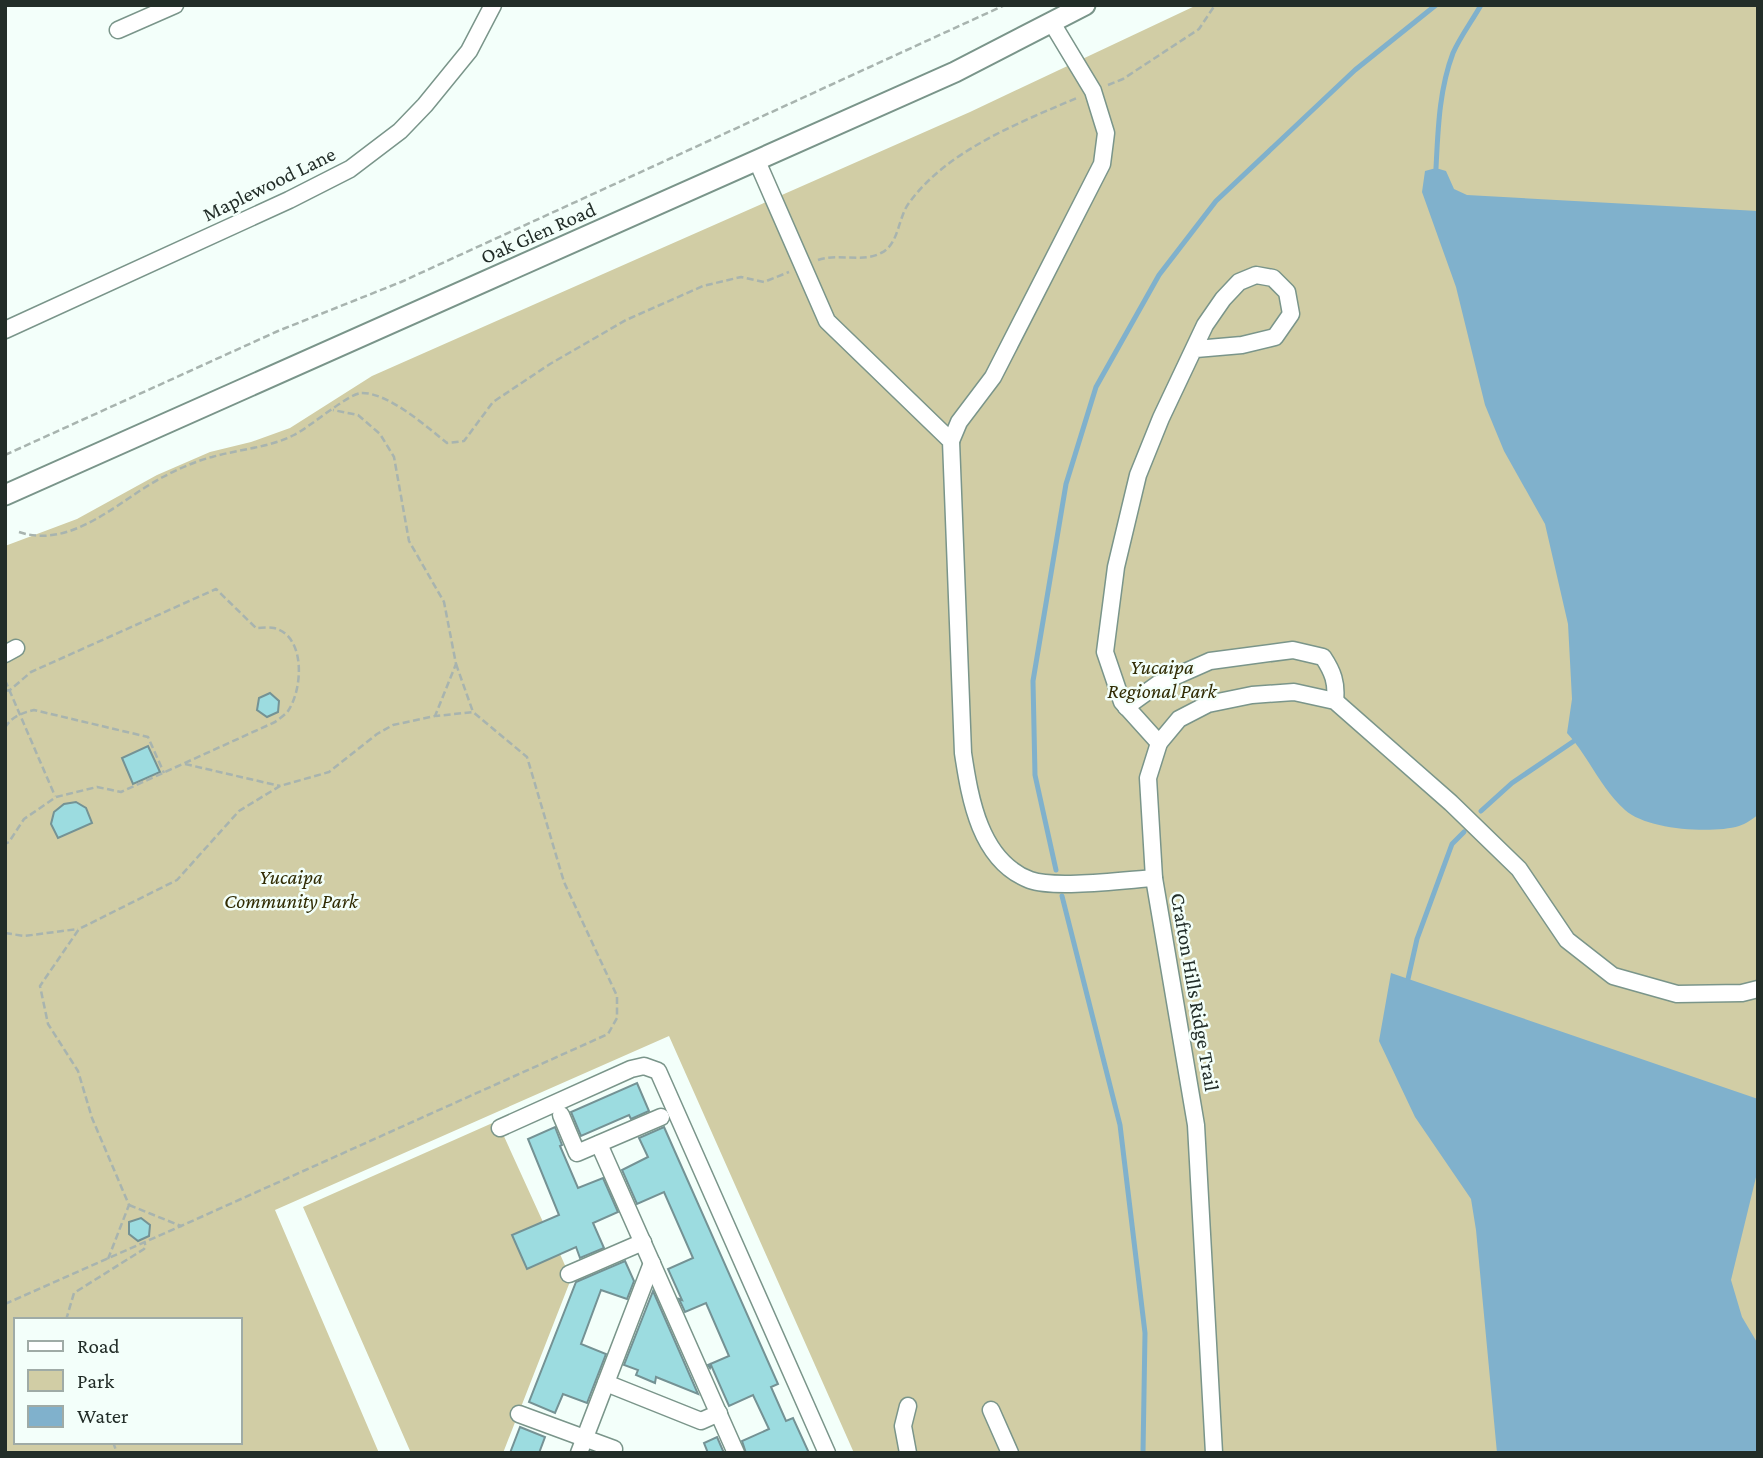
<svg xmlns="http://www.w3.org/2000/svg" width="1763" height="1458" font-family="'Crimson Pro',serif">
<rect width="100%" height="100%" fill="#f3fffa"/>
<g fill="#d1cda5" fill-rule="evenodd">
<path d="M1197 5H1758V1453H854L669 1036 275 1210 379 1453H5V546L77 519 157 475 210 452 251 442 290 428 372 376 970 112ZM16 1320H240V1442H16Z"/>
<polygon points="497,1121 543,1222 512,1235 527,1268 560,1254 571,1279 503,1453 411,1453 303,1207"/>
</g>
<g fill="#80b1cc">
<path d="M1436 168 1446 171 1454 189 1467 195 1758 211V815C1752 819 1746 824 1739 826 1712 834 1647 830 1625 810 1601 789 1589 757 1567 733L1572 699 1568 624 1545 524 1504 451 1485 405 1456 287 1422 192 1425 171Z"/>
<polygon points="1391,973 1758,1099 1758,1169 1731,1280 1742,1317 1758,1344 1758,1453 1497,1453 1476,1230 1471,1199 1415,1117 1379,1041"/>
</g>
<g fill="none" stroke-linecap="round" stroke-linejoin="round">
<g stroke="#80b1cc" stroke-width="5">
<path d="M1436 168C1438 130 1439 90 1453 53 1460 37 1472 21 1481 5"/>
<polyline points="1481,811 1512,783 1574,741"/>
<polyline points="1056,870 1035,775 1033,681 1066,484 1096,387 1159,275 1216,201 1355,70 1436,5"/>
<polyline points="1062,896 1120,1125 1145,1333 1143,1453"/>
<polyline points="1408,979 1417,939 1452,844 1464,832"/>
</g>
</g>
<g fill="#9cdce0" stroke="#749294" stroke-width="2">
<polygon points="270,693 279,701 278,712 267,717 257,710 259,698"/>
<polygon points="148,746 160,772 133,784 122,758"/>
<polygon points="76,802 86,808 92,823 58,838 51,824 54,812 64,804"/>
<polygon points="637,1083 649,1111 631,1119 629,1115 581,1136 571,1112"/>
<polygon points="555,1127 562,1145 560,1146 578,1188 603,1178 618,1212 593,1223 604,1248 580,1258 576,1247 527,1269 512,1235 559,1215 528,1139"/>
<polygon points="664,1127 778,1384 771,1387 786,1421 793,1418 809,1453 746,1453 742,1441 769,1429 753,1395 729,1406 711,1365 710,1368 708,1365 729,1356 706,1303 685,1312 679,1299 682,1300 668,1269 693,1258 664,1192 637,1204 622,1170 648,1157 639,1138"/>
<polygon points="141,1218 150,1225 149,1236 138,1241 129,1234 129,1222"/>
<polygon points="625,1261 634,1281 627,1299 601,1290 581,1344 606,1354 587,1403 563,1394 555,1413 529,1402 576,1282"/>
<polygon points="653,1291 698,1394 656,1377 655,1383 636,1375 638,1370 624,1365"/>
<polygon points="520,1427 545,1437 539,1453 510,1453"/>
<polygon points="717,1437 724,1453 708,1453 704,1443"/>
</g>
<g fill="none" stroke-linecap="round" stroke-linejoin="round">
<g stroke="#7a958a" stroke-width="19">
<g id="minor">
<polyline points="118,30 175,5"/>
<path d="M757 161 827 321 951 441 963 753C970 799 980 861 1030 880 1055 889 1125 880 1154 878"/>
<polyline points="5,330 289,200 350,169 400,131 425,105 469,51 493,5"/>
<polyline points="951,441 959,422 993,377 1102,164 1106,133 1093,91 1052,23"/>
<polyline points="5,654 16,648"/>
<path d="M1126 707 1158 684 1210 661 1293 650 1323 657C1333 672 1337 683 1335 701"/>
<polyline points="1159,743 1122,702 1105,652 1116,567 1138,475 1161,418 1205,325 1223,299 1239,282 1256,275 1273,278 1287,292 1291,314 1275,337 1242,345 1196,349"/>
<polyline points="561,1115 577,1153 661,1117"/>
<polyline points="500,1128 631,1069 644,1066 658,1071 827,1453"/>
<polyline points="599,1144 736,1453"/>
<polyline points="569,1274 643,1242"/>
<polyline points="606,1383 701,1421 719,1413"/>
<polyline points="991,1410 1010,1453"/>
<polyline points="519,1414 614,1449"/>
<polyline points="579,1453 652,1263"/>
<polyline points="908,1453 903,1426 908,1406"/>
<polyline points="1214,1453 1196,1125 1154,878 1148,778 1159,743 1179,719 1208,704 1252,695 1294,692 1335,701 1451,803 1519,869 1567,940 1613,976 1677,994 1742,993 1758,989"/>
</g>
</g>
<g stroke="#7a958a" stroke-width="23">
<polyline id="major" points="5,495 955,72 1085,5"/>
</g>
<g stroke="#a8b4af" stroke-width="2.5" stroke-dasharray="7 3.5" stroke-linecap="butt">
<polyline points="1108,85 1123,79 1199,29 1215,5"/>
<path d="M818 260C838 253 862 263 881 253 899 245 898 217 909 203 947 150 1021 122 1079 97"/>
<polyline points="5,455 278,331 401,282 1005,5"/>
<path d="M19 532C73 550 120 499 163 477 178 469 196 461 212 457 240 449 268 448 294 435 310 427 348 394 361 393 388 392 427 427 447 443L464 441 493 402 550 364 626 320 703 286 741 277 764 282 789 272"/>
<polyline points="456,664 473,712"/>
<polyline points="5,680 55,796"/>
<path d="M5 691 10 690 31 672 216 589 256 628C261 628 269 627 274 628 306 636 303 689 288 711 285 715 279 719 275 722L121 792 97 787 56 797 24 819 9 842 5 844"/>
<path d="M5 728C11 717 21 713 34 710L148 737 164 773"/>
<polyline points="185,764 280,786"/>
<polyline points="5,933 24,936 78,929"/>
<polyline points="129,1205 181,1226 608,1034 617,1018 617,996 564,882 527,757 473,712 436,716"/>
<polyline points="108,1259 129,1205 92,1118 78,1071 48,1024 40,986 79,929 177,880 239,811 280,786 329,772 377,734 393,725 435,716 456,664 444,602 409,541 394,457 380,434 358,415 333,410"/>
<polyline points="5,1304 181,1226"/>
<polyline points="66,1320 74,1293 144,1249 146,1246 144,1242"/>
<polyline points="113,1442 117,1453"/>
</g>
<use href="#minor" stroke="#fff" stroke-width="16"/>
<use href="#major" stroke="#fff" stroke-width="19"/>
</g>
<g text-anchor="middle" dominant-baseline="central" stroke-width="5" stroke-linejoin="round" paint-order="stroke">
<g font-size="21" fill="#222d28" stroke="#f3fffa">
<text transform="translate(269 184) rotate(-26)">Maplewood Lane</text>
<text transform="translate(538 233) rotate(-24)">Oak Glen Road</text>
<text transform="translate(1195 992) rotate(80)">Crafton Hills Ridge Trail</text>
</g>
<g font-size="21" font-style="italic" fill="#312c04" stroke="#f3fffa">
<text x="1162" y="667">Yucaipa<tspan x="1162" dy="24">Regional Park</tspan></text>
<text x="291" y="877">Yucaipa<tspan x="291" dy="24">Community Park</tspan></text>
</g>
</g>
<rect width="1763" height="1458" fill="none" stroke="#222d28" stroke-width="14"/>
<rect x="14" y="1318" width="228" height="126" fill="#f3fffa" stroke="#9faba6" stroke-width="2"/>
<rect x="28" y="1341" width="35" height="10" fill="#ffffff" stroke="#9faba6" stroke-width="2"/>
<text x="77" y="1353" font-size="21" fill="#222d28">Road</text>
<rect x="28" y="1370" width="35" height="21" fill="#d1cda5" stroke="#9faba6" stroke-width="2"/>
<text x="77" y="1388" font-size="21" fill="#222d28">Park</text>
<rect x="28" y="1406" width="35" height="21" fill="#80b1cc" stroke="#9faba6" stroke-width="2"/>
<text x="77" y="1423" font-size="21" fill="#222d28">Water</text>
</svg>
